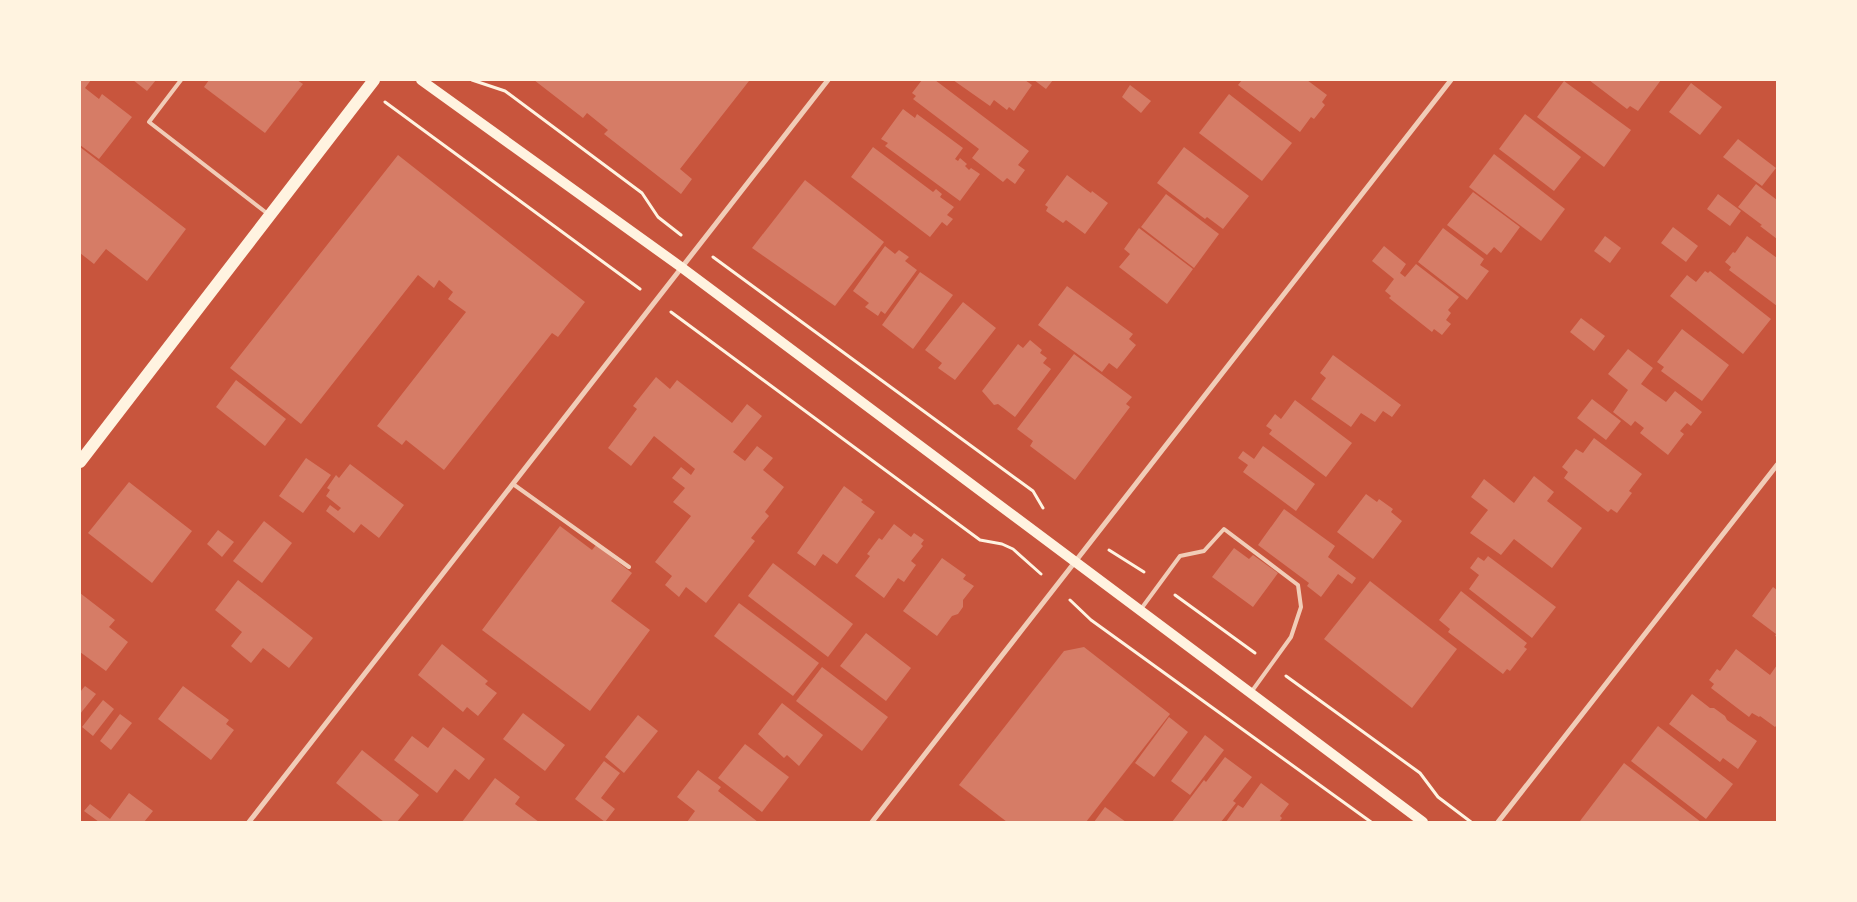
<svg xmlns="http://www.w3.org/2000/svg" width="1857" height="902" font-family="'DejaVu Sans',sans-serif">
<rect width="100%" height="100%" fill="#c8553d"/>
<g fill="#d67c66">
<polygon points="80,80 91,80 85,88 99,99 102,94 132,117 99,159 80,145"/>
<polygon points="133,80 156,80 147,91"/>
<polygon points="209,80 297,80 303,84 265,133 204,87"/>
<polygon points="534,80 748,80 749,81 680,169 692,179 681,194 604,134 608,130 587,113 583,118"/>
<polygon points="922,80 935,80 1029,151 1018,165 1025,170 1015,184 1007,178 1003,182 972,158 979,149 913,99 916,96 912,93"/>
<polygon points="953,80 1025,80 1032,85 1014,111 1009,107 1007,110 994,100 990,106"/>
<polygon points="1034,80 1053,80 1046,89"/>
<polygon points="1242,80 1307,80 1327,95 1322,102 1325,105 1314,119 1311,117 1300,132 1238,85"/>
<polygon points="1589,80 1661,80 1638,111 1630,106 1627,109"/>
<polygon points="1564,81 1631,130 1604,167 1537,117"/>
<polygon points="1691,83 1722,107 1700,135 1669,112"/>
<polygon points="1130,85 1151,101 1141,113 1122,97"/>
<polygon points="1229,94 1292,143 1262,181 1199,133"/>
<polygon points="903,109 915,118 917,114 963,148 955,159 958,161 960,158 967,164 965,166 969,170 971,168 980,174 960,201 885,146 888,143 881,139"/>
<polygon points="1525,114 1581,157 1554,191 1499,149"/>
<polygon points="1738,139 1776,168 1762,186 1723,157"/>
<polygon points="80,147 186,229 147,281 106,249 94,264 80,253"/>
<polygon points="873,147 933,192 936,189 942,194 940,197 954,207 947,215 953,219 947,226 942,222 930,237 851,177"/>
<polygon points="1184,147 1249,196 1223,229 1207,217 1205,219 1157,183"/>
<polygon points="1494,154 1565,209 1541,241 1469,187"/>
<polygon points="398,155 585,302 558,337 552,333 444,470 406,440 402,445 377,426 466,312 448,299 453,292 439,280 434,288 418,275 301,424 230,368"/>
<polygon points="1067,175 1091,193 1092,191 1108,203 1085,234 1066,220 1063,223 1046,211 1048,207 1045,205"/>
<polygon points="805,180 884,242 835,306 752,248"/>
<polygon points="1756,184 1777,200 1777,239 1760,226 1762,225 1738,207"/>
<polygon points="1473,192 1520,227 1501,253 1494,247 1487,255 1447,225"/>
<polygon points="1166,194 1219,234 1194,268 1141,227"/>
<polygon points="1718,194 1741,211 1730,226 1707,209"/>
<polygon points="1673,227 1698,246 1686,262 1661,243"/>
<polygon points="1139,228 1193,269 1167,304 1119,267 1130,254 1124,249"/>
<polygon points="1443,228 1484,259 1480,265 1489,271 1467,300 1418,262"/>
<polygon points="1605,236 1621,248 1610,263 1594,251"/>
<polygon points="1747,236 1777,258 1777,306 1729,270 1731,267 1725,262 1733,252 1735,253"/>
<polygon points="885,246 895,254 899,250 909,257 905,261 917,270 885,314 881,311 878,316 865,307 869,303 853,291"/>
<polygon points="1384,246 1406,264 1400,273 1405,277 1416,264 1459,297 1448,310 1451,313 1446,320 1451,324 1442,335 1434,329 1432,332 1389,298 1391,296 1385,291 1394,279 1372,261"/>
<polygon points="1705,271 1708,273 1710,271 1771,319 1743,354 1670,296 1687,275 1696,282"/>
<polygon points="920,272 953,295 913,349 882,325"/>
<polygon points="1067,286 1133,334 1129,339 1136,345 1117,369 1109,363 1102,372 1038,325"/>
<polygon points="963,302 996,328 955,380 938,368 942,363 925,350"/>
<polygon points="1581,318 1605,336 1594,351 1570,332"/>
<polygon points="1682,329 1729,365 1702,401 1661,371 1664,367 1657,362"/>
<polygon points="1030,340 1042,350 1040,353 1047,358 1043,363 1051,369 1015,417 998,404 994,405 982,391 1018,344 1023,348"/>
<polygon points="1628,349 1653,368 1641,384 1666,402 1675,391 1702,412 1691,426 1687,423 1680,431 1684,434 1668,455 1640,433 1644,428 1635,421 1631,426 1613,412 1628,390 1608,374"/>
<polygon points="1074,354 1132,397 1126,404 1130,407 1075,480 1030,446 1033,441 1017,429"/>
<polygon points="1333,355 1401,405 1392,417 1383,411 1375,422 1361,413 1351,427 1311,399 1326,378 1320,373"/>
<polygon points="656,377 670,389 677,380 732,423 747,404 762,416 733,452 745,461 757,446 773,458 763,470 784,487 765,512 769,516 751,538 755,541 706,603 686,587 679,597 665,585 672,576 655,562 691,516 673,502 685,488 672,478 681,467 691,475 695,469 654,436 631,466 608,448 637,409 633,406"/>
<polygon points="236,380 286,419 265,446 216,407"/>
<polygon points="1592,399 1621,421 1606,440 1577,418"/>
<polygon points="1295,400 1352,443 1326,477 1269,434 1272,430 1266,426 1275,414 1281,419"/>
<polygon points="1594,438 1642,474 1629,491 1632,493 1617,513 1611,509 1608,512 1564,478 1568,472 1562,467 1576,449 1583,453"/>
<polygon points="1263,446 1315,484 1296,511 1243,472 1248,465 1238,458 1243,451 1254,459"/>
<polygon points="306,458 331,475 303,513 279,496"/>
<polygon points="350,464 404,505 379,538 361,524 354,533 326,511 330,505 338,511 341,508 326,496 330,490 327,488 336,475 339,478"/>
<polygon points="1534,476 1554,492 1547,501 1582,528 1552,568 1514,539 1501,555 1470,533 1488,510 1471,497 1484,479 1514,503"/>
<polygon points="129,482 192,531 152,583 88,533"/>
<polygon points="844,486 863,500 861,502 875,512 837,564 823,554 815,566 797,553"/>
<polygon points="1366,494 1377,502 1379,499 1393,509 1391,512 1402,521 1373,559 1337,532"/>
<polygon points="1284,509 1335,546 1328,557 1356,578 1352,584 1338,574 1321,597 1307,586 1309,583 1258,545"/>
<polygon points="264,521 292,543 262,583 233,561"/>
<polygon points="894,524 911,537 914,533 924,540 921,544 923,546 911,561 916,565 904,582 898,578 884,598 855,576 870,556 867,554 879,538 882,540"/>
<polygon points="560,526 592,550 596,545 632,573 611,601 650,630 590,711 482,630"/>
<polygon points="218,530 234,542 222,557 207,544"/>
<polygon points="1234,548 1249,559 1253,555 1278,573 1253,607 1212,577"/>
<polygon points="1488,556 1556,607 1532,638 1469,589 1479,575 1470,568 1478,557 1484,561"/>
<polygon points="942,558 966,575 963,579 974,586 963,600 963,607 958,614 952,616 937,636 903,611"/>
<polygon points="773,563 853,624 828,657 748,596"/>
<polygon points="238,580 313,638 289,668 263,648 251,663 231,646 242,632 215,610"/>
<polygon points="1370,581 1457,649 1412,708 1324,639"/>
<polygon points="1773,587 1777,590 1777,637 1775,636 1776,634 1752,616"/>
<polygon points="1461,591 1527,643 1524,647 1527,649 1510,671 1507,669 1503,674 1448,632 1450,629 1439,620"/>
<polygon points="80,593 115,620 109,627 128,642 106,671 80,652"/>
<polygon points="739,603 819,663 793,696 714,636"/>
<polygon points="866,633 911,668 886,701 840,666"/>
<polygon points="442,644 488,681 485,684 497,693 478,716 467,707 463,712 418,675"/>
<polygon points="1084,647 1170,714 1086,822 1007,822 959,785 1064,651"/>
<polygon points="1736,649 1770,675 1777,665 1777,725 1775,727 1760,716 1759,717 1752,713 1749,717 1711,688 1714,684 1709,680 1717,669 1720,671"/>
<polygon points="822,667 888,717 862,751 796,701"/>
<polygon points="85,686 96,694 80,714 80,692"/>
<polygon points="183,686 229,720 226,724 234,730 211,760 158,719"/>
<polygon points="1692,694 1710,708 1714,708 1725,716 1727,720 1757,741 1738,769 1723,758 1720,762 1669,724"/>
<polygon points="103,700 114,709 93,736 82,727"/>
<polygon points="782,703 823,735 799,766 787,755 784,758 758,734"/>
<polygon points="523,713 565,745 545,771 503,739"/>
<polygon points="120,714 132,723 111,750 100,741"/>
<polygon points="638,715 658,731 624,773 605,757"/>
<polygon points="1169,717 1188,732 1154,777 1135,763"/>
<polygon points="1658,726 1733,784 1706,819 1631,761"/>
<polygon points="443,727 485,759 469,780 455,769 437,793 394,760 412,736 428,748"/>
<polygon points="1205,735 1224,750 1190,795 1171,781"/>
<polygon points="745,744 789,777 762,812 718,778"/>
<polygon points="362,750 419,795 397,822 384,822 336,783"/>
<polygon points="1225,757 1252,777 1233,801 1236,803 1221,822 1172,822 1204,780 1206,782"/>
<polygon points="604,761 620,773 601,798 615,809 605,822 575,799"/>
<polygon points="1624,763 1701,822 1581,822 1580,821"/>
<polygon points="698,770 721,787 718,791 758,822 687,822 695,811 677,797"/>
<polygon points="495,778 520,797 515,804 539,822 462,822"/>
<polygon points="1261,783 1289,804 1280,816 1282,818 1279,822 1226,822 1238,805 1243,808"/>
<polygon points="129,793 153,811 144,822 99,822 84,811 90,804 110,819"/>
<polygon points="1105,807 1126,822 1094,822"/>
</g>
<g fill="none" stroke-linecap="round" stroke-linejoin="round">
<g stroke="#fff3e0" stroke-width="3">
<polyline points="472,80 505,91 642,193 658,217 681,235"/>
<polyline points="385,102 640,289"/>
<polyline points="713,257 1033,491 1043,508"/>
<polyline points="671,312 980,540 1002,544 1013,549 1041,574"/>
<polyline points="1109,550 1144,572"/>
<polyline points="1175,595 1255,653"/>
<polyline points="1070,600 1091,620 1371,822"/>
<polyline points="1286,676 1420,773 1438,797 1471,822"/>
</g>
<g stroke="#f1ccb7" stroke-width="4">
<polyline points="181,80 149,122 268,214"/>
<polyline points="513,484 629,567"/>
<polyline points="1141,609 1180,556 1204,551 1224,529 1298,585 1301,607 1291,637 1252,691"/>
</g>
<g stroke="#f1ccb7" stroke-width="5">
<polyline points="249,822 828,80"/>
<polyline points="872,822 1451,80"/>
<polyline points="1498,822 1777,465"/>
</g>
<polyline stroke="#fff3e0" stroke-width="10" points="421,80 681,267 1423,822"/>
<polyline stroke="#fff3e0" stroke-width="12" points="80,462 374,80"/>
</g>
<rect width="1857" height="902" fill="none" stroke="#fff3e0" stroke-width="162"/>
</svg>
